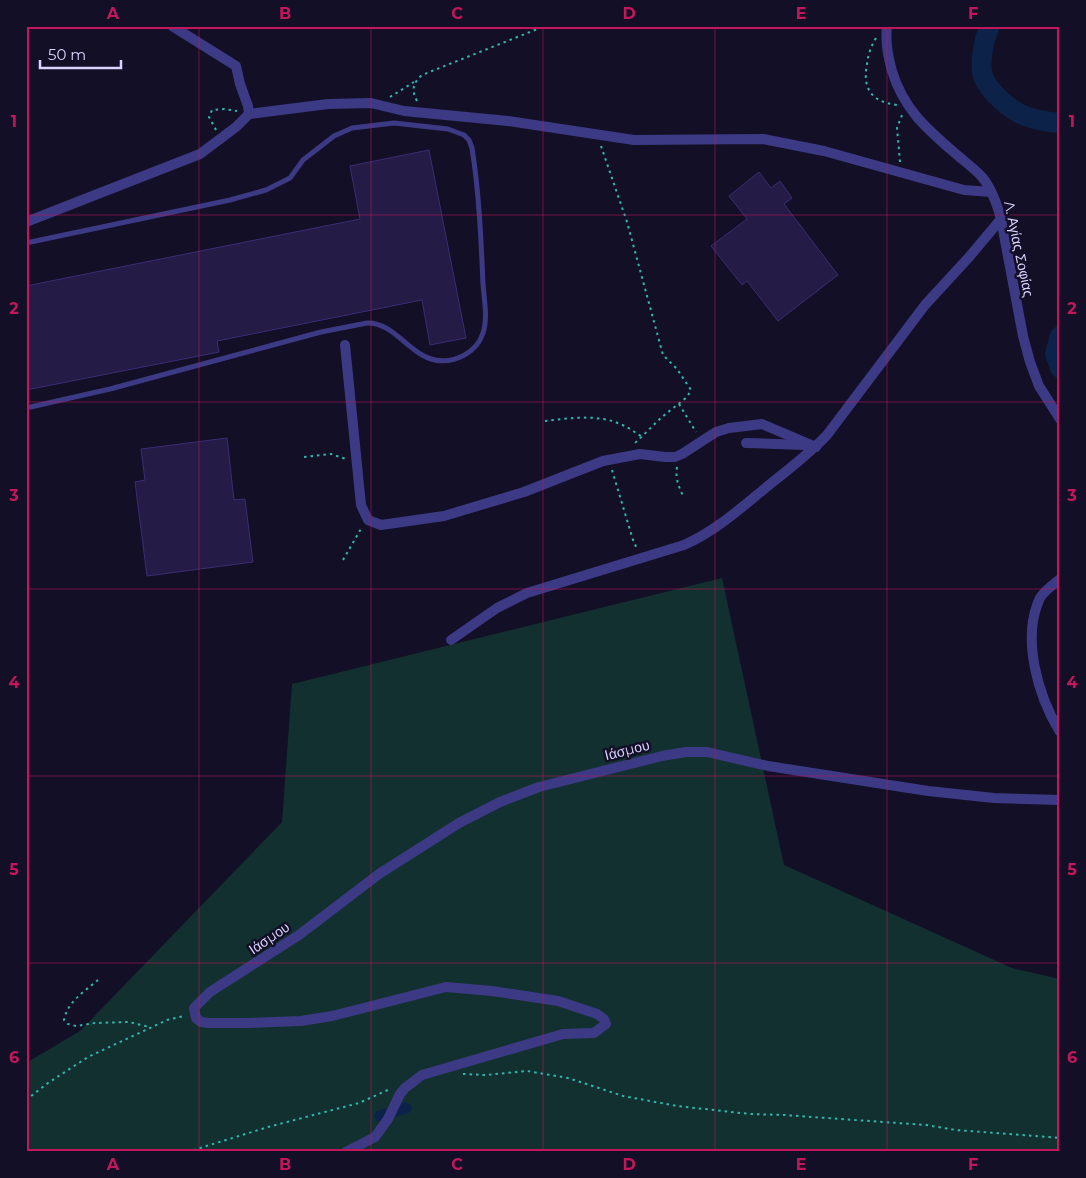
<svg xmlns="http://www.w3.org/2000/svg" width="1086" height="1178" font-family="Montserrat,sans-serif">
<rect width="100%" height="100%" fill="#130f26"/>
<polygon fill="#12302f" points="722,578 784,865 1012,968 1060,979 1060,1152 26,1152 26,1063 80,1031 282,822 292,684"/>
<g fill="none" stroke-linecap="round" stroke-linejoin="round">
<polyline stroke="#0c2248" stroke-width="11" points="380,1116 406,1108"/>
<g stroke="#0c2248" stroke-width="20">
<path d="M990 26C984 38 979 63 983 76 988 91 1011 111 1025 116 1036 120 1048 122 1060 123"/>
<polyline points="1060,336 1055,354 1060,368"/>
</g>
</g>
<g fill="#241b47" stroke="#3b2d73">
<polygon points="429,150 466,338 430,345 422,300 217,341 219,352 26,390 26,286 360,219 350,166"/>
<polygon points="759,172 771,188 780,181 792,198 784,204 838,275 778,321 747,281 742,285 711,246 747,219 729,196"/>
<polygon points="227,438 234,500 245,499 253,562 147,576 135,482 145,480 141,449"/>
</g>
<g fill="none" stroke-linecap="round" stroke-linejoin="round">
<g stroke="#2fb8b0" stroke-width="2" stroke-dasharray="2.5 4" stroke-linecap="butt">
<path d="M876 38C871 46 868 55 867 64 862 89 872 102 897 105"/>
<polyline points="390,97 414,82"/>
<path d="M417 101C411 90 413 83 422 75L545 26"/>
<polyline points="216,130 209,117 212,110 224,109 237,111"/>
<polyline points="601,146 627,222 663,355 677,369 691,390 687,397 662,417 634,444"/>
<polyline points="900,162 897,128 902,115"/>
<polyline points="679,404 696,432"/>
<path d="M545 421C569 418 598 414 620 424 628 427 634 432 641 436"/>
<polyline points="304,457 331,454 346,459"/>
<path d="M677 467C675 479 679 487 684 498"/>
<polyline points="612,470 633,540 637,549"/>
<polyline points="343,560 362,527"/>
<path d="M98 980C85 991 67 1002 64 1020L68 1024 76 1026 95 1023 129 1022 149 1027"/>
<polyline points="463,1074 485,1075 527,1071 568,1078 623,1096 677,1106 750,1114 784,1115 926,1125 956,1130 1060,1138"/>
<polyline points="26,1100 48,1083 88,1057 167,1020 184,1016"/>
<polyline points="187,1152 268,1127 359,1103 390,1089"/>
</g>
<path stroke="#3d3a85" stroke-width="5" d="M26 243 230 200 266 190 290 178 303 160 334 136 352 128 394 123 448 129 464 135 469 140 472 148C479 192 481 238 483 284 484 299 488 318 483 333 477 352 455 364 435 360 409 355 394 322 367 323L321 332 110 389 26 408"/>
<g stroke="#3d3a85" stroke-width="10">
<path d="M887 26C885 41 888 57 892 71 904 110 927 129 956 154 965 162 975 169 982 177 992 189 997 204 1001 219L1023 336 1030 362 1039 386 1060 419"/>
<polyline points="249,114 328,104 371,103 404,111 508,121 634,140 763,139 824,151 964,190 991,192"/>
<polyline points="26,222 200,154 236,127 249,114 248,106 240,84 236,66 172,26"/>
<polyline points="345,345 361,505 368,520 381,525 444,516 524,492 603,461 640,454 665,457 675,457 682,454 716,432 729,428 762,424 816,447"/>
<polyline points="746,443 805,445"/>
<path d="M1060 579C1054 584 1044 591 1040 598 1021 638 1038 696 1060 732"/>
<path d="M451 640 497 608 527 593 684 545C716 531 742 507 769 485 789 469 809 454 827 435L925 305 970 256 1001 219"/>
<polyline points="346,1152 375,1137 388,1119 400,1094 405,1088 422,1075 563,1034 594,1033 606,1024 604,1019 597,1014 558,1001 492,991 446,987 332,1016 301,1021 250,1023 209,1023 201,1022 196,1018 194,1008 210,992 299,935 379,874 459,823 500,802 539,787 662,756 686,752 707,752 768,766 928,791 994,798 1060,800"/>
</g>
</g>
<path fill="none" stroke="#c2185b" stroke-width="1" stroke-opacity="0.55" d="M199 26V1152M371 26V1152M543 26V1152M715 26V1152M887 26V1152M26 215H1060M26 402H1060M26 589H1060M26 776H1060M26 963H1060"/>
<g text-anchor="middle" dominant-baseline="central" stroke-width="5" stroke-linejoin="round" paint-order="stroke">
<g font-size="14" fill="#d9d4ff" stroke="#130f26">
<text transform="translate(1019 249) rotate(78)">Λ. Αγίας Σοφίας</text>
<text transform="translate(627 750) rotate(-14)">Ιάσμου</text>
<text transform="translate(269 938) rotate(-34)">Ιάσμου</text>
</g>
</g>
<rect width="1086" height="1178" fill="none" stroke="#130f26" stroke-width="55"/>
<path d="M40 60v8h81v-8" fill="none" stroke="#d9d4ff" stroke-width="2.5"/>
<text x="48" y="60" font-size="15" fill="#d9d4ff" stroke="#130f26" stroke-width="4" paint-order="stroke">50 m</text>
<rect x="28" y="28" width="1030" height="1122" fill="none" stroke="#c2185b" stroke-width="2"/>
<g font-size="16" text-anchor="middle" font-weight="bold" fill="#c2185b">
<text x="113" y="19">A</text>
<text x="285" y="19">B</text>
<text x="457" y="19">C</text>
<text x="629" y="19">D</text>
<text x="801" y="19">E</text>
<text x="973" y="19">F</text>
<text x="14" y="127">1</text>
<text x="1072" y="127">1</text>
<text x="14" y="314">2</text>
<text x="1072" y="314">2</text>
<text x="14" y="501">3</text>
<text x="1072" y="501">3</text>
<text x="14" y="688">4</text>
<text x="1072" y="688">4</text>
<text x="14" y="875">5</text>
<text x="1072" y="875">5</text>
<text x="14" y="1063">6</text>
<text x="1072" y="1063">6</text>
<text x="113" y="1170">A</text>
<text x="285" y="1170">B</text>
<text x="457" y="1170">C</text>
<text x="629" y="1170">D</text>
<text x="801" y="1170">E</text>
<text x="973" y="1170">F</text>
</g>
</svg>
